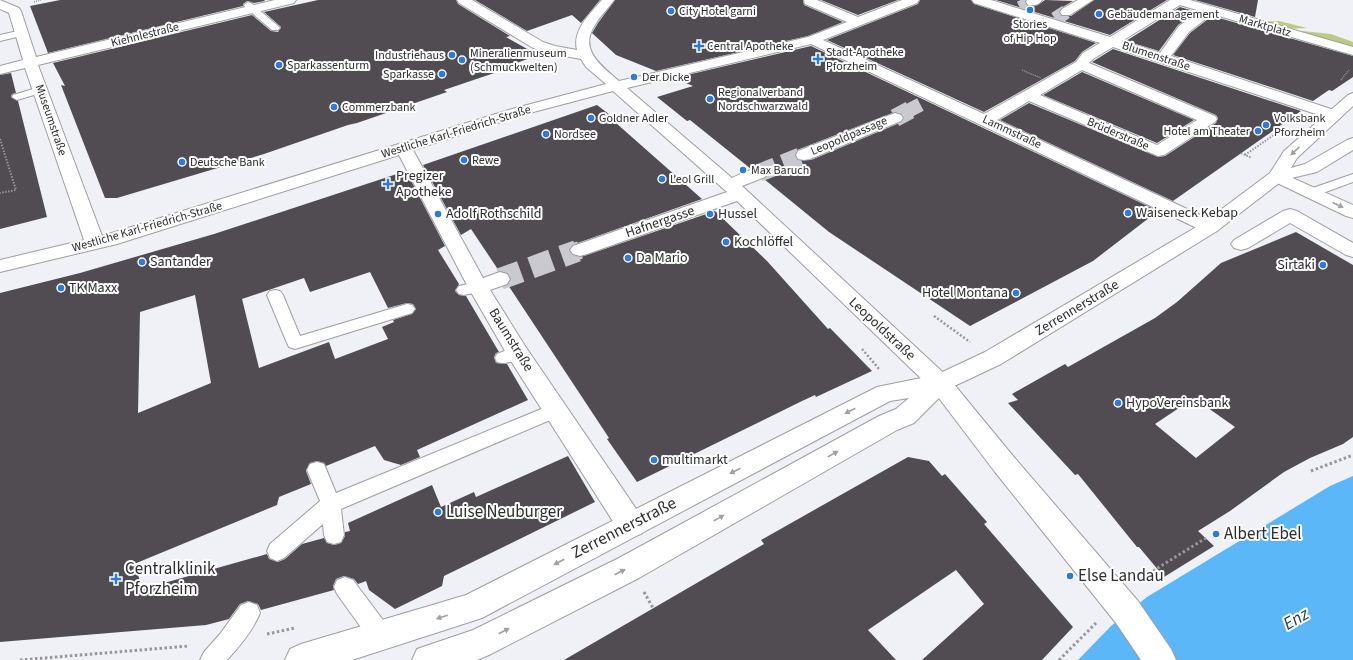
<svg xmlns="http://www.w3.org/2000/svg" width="1353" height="660" font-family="'Source Sans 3',sans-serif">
<rect width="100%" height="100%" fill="#f0f0f7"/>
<g fill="#bdca82">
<polygon points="1279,21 1307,28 1285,29 1260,22"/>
<polygon points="1302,31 1331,34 1353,42 1353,46 1350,47 1301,33"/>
</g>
<polygon fill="#5cb7f8" points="1353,476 1353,660 1078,660 1111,626 1147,597 1330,486"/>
<g fill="#504c52" fill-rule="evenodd">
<polygon points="60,0 264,0 265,1 254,3 247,1 243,4 243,6 48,53 30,6"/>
<polygon points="318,0 456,0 458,4 510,36 506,37 538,55 501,69 503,70 444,90 447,92 357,123 348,125 264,154 117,198 105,198 61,85 65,86 53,63 252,15 271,31 278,32 281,27 264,12"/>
<polygon points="475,0 600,0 581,23 572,15 527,31"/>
<polygon points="615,0 803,0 804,5 843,22 808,36 656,71 616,55 592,33 598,23"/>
<polygon points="821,0 898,0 858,15"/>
<polygon points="920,0 971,0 974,4 1096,43 1082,52 1075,61 984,112 827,40 918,4"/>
<polygon points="996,0 1025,0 1027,6 1032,7 1038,5 1045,0 1073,1 1061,8 1059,13 1062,16 1071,16 1094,0 1167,0 1110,35"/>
<polygon points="1195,0 1258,0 1255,17"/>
<polygon points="1180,7 1197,12 1178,25 1159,51 1126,41"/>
<polygon points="1212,16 1353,56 1353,77 1332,91 1329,90 1313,101 1173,55 1190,33"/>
<path d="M811 46 1158 211 1093 261 970 326 829 232 764 179 770 173 766 168 751 169 690 120 687 121 657 97 693 86 674 78ZM895 112 901 114 904 117 902 122 811 160H798L795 156 797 150Z"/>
<polygon points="1113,49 1301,111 1173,201 1000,120 1029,103 1158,157 1165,156 1216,123 1218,118 1216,115 1092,62"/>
<polygon points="1082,72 1194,120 1157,143 1043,95"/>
<polygon points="11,73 16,93 12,94 11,97 18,101 47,217 0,229 0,75"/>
<polygon points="597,105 619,122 616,123 702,199 572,245 568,250 572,255 580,257 587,255 715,211 767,261 828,329 830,328 872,371 816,397 815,395 802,401 637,482 607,439 609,438 508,285 511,280 508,273 499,271 471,229 461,235 423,165"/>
<path d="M406 171 445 246 438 250 459 284 455 291 459 295 466 296 499 352 496 353 494 357 496 363 507 364 528 400 417 450 420 457 401 465 384 460 375 446 326 466 324 463 317 461 310 463 306 471 311 484 279 497 277 505 134 564 143 589 267 554 269 559 278 562 285 559 302 544 324 538 327 543 334 545 341 543 345 536V532L350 531 348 523 432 485 441 507 474 492 476 497 568 456 595 502 444 576 442 586 395 609 369 590 366 581 358 584 354 579 344 576 336 579 333 586 334 590 261 610 258 604 248 601 240 604 229 619 206 625 0 642V293L80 273 214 234ZM370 272 388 308 407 303 413 304 416 309 412 314 393 320 394 322 382 327 388 339 335 359 329 342 259 368 242 299 304 278 310 292ZM195 295 211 383 138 413 140 312Z"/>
<path d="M1296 232 1353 265V437L1343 444 1310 458 1284 472 1230 511 1198 531 1214 546 1164 577 1139 547H1137L1078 474 1075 475 1008 403 1018 400 1012 394 1065 364 1068 367 1155 318 1177 302 1221 263ZM1194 398 1235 427 1196 458 1155 424Z"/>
<polygon points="908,457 929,461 942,476 945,474 987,522 984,524 1073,627 1042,660 922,660 984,604 956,570 868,630 896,660 564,660 764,544 761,540"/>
</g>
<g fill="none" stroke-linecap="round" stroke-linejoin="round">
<g stroke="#c9c9cf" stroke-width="14" stroke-dasharray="14 7" stroke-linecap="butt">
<polyline points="1020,8 1032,2"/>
<polyline points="1055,19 1066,12"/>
<polyline points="908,111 925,102"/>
</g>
<g stroke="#c9c9cf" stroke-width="18" stroke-dasharray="18 8" stroke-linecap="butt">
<polyline points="895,118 910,110"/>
<polyline points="759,173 804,155"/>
<polyline points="574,252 580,250"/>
</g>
<polyline stroke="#c9c9cf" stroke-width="22" stroke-dasharray="22 11" stroke-linecap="butt" points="500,279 577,251"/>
<g stroke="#9d9da4" stroke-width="2">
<g id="lane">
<polygon points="248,2 251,3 278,26 280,28 278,30 272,30 245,7 244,5"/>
<polygon points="22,30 27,33 25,35 0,41 0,35"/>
<polygon points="40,87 44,88 45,90 44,92 17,100 12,97 13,95"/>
<polygon points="1353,174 1353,182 1312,197 1307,196 1305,193 1307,190"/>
<polygon points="478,282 483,283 486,287 483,291 464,295 459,294 456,290 459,286"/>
<polygon points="275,290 280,291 283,295 300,336 407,304 412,305 415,309 412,313 295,349 289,347 287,343 267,295 270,291"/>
<path d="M517 346 523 348 525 352C521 360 506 365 497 362L495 358 497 354Z"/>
<polygon points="556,403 562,405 565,410 562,415 341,509 344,535 341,542 334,544 327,542 324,535 323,524 284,558 277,561 270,558 267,551 270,544 320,501 307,470 310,464 317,462 324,464 336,493"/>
<polygon points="345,577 353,580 389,628 392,636 389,644 381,647 373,644 337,594 334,587 337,580"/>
<path d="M249 602 257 605 260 613C253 630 240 646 227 660H200L204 652 220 634 241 605Z"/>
</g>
</g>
<g stroke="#9d9da4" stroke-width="2">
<g id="street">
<path d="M0 0 19 8 21 11 36 57 275 0H296L294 3 38 65 102 236 512 109 606 84 586 67 581 59 553 54 533 48 459 3 457 0H472L543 42 555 46 577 50C572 30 590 14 602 0H614C608 9 600 16 595 25 578 50 602 66 619 81L808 37 847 22 805 4 804 0H817L858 17 902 0H919L917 3 823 40 984 114 1076 62 1083 53 1100 43 974 3 972 0H991L1110 37 1170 0H1190L1353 47V55L1212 14 1189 32 1171 56 1340 112 1342 115 1340 118 1334 120 1328 118 1113 47 1093 59 1089 63 1215 116 1217 119 1215 122 1164 155 1158 156 1029 101 997 120 1217 223 1219 227 1217 231 1210 233 1203 231 811 44 627 88 732 178C743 173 754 167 765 169L768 173 765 177 742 186 948 377 1013 456 1138 601 1171 649 1176 660H1141L1116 623 995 472 932 389 737 201 587 254 580 256 573 254 570 250 573 246 727 192 613 91 522 115 413 150 483 278 500 272 507 274 510 279 507 284 490 290 525 346 641 516 645 525 641 534 631 537 621 534 509 358 468 287 399 155 117 244 0 272V260L84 240 25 68 0 74V66L23 60 9 13 0 9ZM1180 5 1200 11 1179 26 1160 53 1122 41ZM1082 70 1197 120 1157 145 1040 95Z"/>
<path d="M1027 0H1042C1039 5 1033 6 1028 5L1026 2Z"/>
<polygon points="1078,0 1093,0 1070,15 1062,15 1060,12 1062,9"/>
<polygon points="895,113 901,115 903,118 901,121 810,159 804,160 798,159 796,155 798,151"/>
<polygon points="1277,171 1353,205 1353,218 1346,216 1271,180 1268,176 1271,172"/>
<polygon points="1290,209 1297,211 1353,243 1353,257 1346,255 1290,223 1248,248 1241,250 1234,248 1231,244 1234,240 1283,211"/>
</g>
</g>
<g stroke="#9d9da4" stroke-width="2">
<polygon id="secondary" points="1353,93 1353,106 1297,158 1291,168 1305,164 1347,140 1353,138 1353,150 1317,172 1283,180 1217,231 1001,364 948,389 914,423 897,430 639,578 489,655 477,660 412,660 417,649 473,630 619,558 879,416 896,409 909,398 890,401 482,618 352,660 285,660 290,649 301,644 466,595 877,387 936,375 985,352 1203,223 1270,173 1284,151 1348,95"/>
</g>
<g stroke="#96969b" stroke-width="1.5" stroke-dasharray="1 1" stroke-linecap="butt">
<polyline points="34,2 41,0"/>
<polyline points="1341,80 1349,70"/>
</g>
<g stroke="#96969b" stroke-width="2" stroke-dasharray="1.5 1.5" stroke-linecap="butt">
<polyline points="0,139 16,190 0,193"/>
<polyline points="1241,153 1252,158"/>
<polyline points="1245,155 1281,130"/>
</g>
<g stroke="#96969b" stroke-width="2.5" stroke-dasharray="2 2" stroke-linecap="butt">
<polyline points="934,316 970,342"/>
<polyline points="862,349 880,370"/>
</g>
<g stroke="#96969b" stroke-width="3" stroke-dasharray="2.5 2.5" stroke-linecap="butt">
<polyline points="1311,471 1353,455"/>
<polyline points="1142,581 1156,569 1206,538"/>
<polyline points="644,592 653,608"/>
<polyline points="267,634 295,628"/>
<polyline points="20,660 189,646"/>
<polyline points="1059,660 1096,623"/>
</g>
<use href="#lane" fill="#fff" fill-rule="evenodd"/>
<use href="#street" fill="#fff" fill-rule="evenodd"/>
<use href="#secondary" fill="#fff" fill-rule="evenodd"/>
<polyline stroke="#96969b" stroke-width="1.5" stroke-dasharray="1 1" stroke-linecap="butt" points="1022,70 1041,78"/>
</g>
<defs><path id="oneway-solid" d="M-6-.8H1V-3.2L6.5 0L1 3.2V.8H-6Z"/></defs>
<g fill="#a0a0a2">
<use href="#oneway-solid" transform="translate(1295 151) rotate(137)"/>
<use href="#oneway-solid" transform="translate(1338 205) rotate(25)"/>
<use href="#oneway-solid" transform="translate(850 411) rotate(153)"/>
<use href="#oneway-solid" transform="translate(833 454) rotate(-29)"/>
<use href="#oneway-solid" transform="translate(735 471) rotate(153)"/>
<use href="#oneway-solid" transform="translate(719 518) rotate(-29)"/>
<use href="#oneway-solid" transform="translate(559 562) rotate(152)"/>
<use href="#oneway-solid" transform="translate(620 572) rotate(-27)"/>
<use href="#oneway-solid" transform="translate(442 617) rotate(163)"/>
<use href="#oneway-solid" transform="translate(504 631) rotate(-27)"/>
</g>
<g fill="#2b79e4" stroke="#fefefe" stroke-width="1.5">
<circle cx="1030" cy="10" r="4"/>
<circle cx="671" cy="11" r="4"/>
<circle cx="1099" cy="14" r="4"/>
<path d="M697 40h4v4h4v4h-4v4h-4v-4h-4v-4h4z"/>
<circle cx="452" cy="55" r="4"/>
<path d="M816 53h4v4h4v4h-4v4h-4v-4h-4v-4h4z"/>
<circle cx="462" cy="60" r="4"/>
<circle cx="279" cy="65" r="4"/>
<circle cx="442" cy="74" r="4"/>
<circle cx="634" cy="77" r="4"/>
<circle cx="710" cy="99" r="4"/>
<circle cx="334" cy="107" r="4"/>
<circle cx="591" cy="118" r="4"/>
<circle cx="1266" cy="125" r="4"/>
<circle cx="1258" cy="131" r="4"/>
<circle cx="546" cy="134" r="4"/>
<circle cx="464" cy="160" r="4"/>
<circle cx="182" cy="162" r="4"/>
<circle cx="743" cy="170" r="4"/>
<circle cx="662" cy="179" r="4"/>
<path d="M386 178h4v4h4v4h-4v4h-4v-4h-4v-4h4z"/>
<circle cx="1128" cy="213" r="4"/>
<circle cx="438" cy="214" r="4"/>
<circle cx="710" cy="214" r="4"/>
<circle cx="726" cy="242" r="4"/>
<circle cx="628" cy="258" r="4"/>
<circle cx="142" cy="262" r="4"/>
<circle cx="1323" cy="265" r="4"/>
<circle cx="61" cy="288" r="4"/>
<circle cx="1016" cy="293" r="4"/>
<circle cx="1118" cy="403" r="4"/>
<circle cx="654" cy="460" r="4"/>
<circle cx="438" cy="512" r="4"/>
<circle cx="1216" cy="534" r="4"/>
<circle cx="1070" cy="576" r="4"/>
<path d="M114 573h4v4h4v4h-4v4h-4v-4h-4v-4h4z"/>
</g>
<g text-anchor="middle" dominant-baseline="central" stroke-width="4" stroke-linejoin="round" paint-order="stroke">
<g font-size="12" fill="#2d2d30" stroke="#fefefe" text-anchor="start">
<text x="679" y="11">City Hotel garni</text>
<text x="1107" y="14">Gebäudemanagement</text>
<text x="1030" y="24" text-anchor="middle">Stories<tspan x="1030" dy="14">of Hip Hop</tspan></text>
<text x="707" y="46">Central Apotheke</text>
<text x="826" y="52">Stadt-Apotheke<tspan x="826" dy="14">Pforzheim</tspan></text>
<text x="470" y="53">Mineralienmuseum<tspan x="470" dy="14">(Schmuckwelten)</tspan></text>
<text x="444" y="55" text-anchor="end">Industriehaus</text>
<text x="287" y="65">Sparkassenturm</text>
<text x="434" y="74" text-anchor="end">Sparkasse</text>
<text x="642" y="77">Der Dicke</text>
<text x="718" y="92">Regionalverband<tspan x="718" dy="14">Nordschwarzwald</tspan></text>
<text x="342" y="107">Commerzbank</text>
<text x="599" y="118">Goldner Adler</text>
<text x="1274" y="118">Volksbank<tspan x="1274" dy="14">Pforzheim</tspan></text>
<text x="1250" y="131" text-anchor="end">Hotel am Theater</text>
<text x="554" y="134">Nordsee</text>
<text x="472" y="160">Rewe</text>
<text x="190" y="162">Deutsche Bank</text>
<text x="751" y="170">Max Baruch</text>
<text x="670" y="179">Leol Grill</text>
</g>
<g font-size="12" fill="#2d2d30" stroke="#fefefe">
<text transform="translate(1265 26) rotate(16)">Marktplatz</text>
<text transform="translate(145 35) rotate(-14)">Kiehnlestraße</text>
<text transform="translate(1156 56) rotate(18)">Blumenstraße</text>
<text transform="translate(51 120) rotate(71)">Museumstraße</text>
<text transform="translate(456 132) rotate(-17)">Westliche Karl-Friedrich-Straße</text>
<text transform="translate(1012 132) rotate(25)">Lammstraße</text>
<text transform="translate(1118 134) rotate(23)">Brüderstraße</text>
<text transform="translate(849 136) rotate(-23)">Leopoldpassage</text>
<text transform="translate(147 227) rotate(-16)">Westliche Karl-Friedrich-Straße</text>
</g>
<g font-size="14" fill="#2d2d30" stroke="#fefefe" text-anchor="start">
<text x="396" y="176">Pregizer<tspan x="396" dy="16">Apotheke</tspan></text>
<text x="1136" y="213">Waiseneck Kebap</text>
<text x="446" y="214">Adolf Rothschild</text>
<text x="718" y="214">Hussel</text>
<text x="734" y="242">Kochlöffel</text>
<text x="636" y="258">Da Mario</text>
<text x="150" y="262">Santander</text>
<text x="1315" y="265" text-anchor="end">Sirtaki</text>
<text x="69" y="288">TK Maxx</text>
<text x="1008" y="293" text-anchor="end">Hotel Montana</text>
<text x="1126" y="403">HypoVereinsbank</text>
<text x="662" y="460">multimarkt</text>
</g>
<g font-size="14" fill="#2d2d30" stroke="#fefefe">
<text transform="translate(660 222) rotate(-19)">Hafnergasse</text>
<text transform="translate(1077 308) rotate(-31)">Zerrennerstraße</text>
<text transform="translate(882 329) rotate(43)">Leopoldstraße</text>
<text transform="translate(511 340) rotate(58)">Baumstraße</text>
</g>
<g font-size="17" fill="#2d2d30" stroke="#fefefe" text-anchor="start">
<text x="446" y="512">Luise Neuburger</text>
<text x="1224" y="534">Albert Ebel</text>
<text x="125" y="569">Centralklinik<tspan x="125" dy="20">Pforzheim</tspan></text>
<text x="1078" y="576">Else Landau</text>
</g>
<g font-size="17" fill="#2d2d30" stroke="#fefefe">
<text transform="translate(624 528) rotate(-27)">Zerrennerstraße</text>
</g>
<g font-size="18" font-style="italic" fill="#1b415b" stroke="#fefefe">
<text transform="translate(1296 619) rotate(-30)">Enz</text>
</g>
</g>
</svg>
